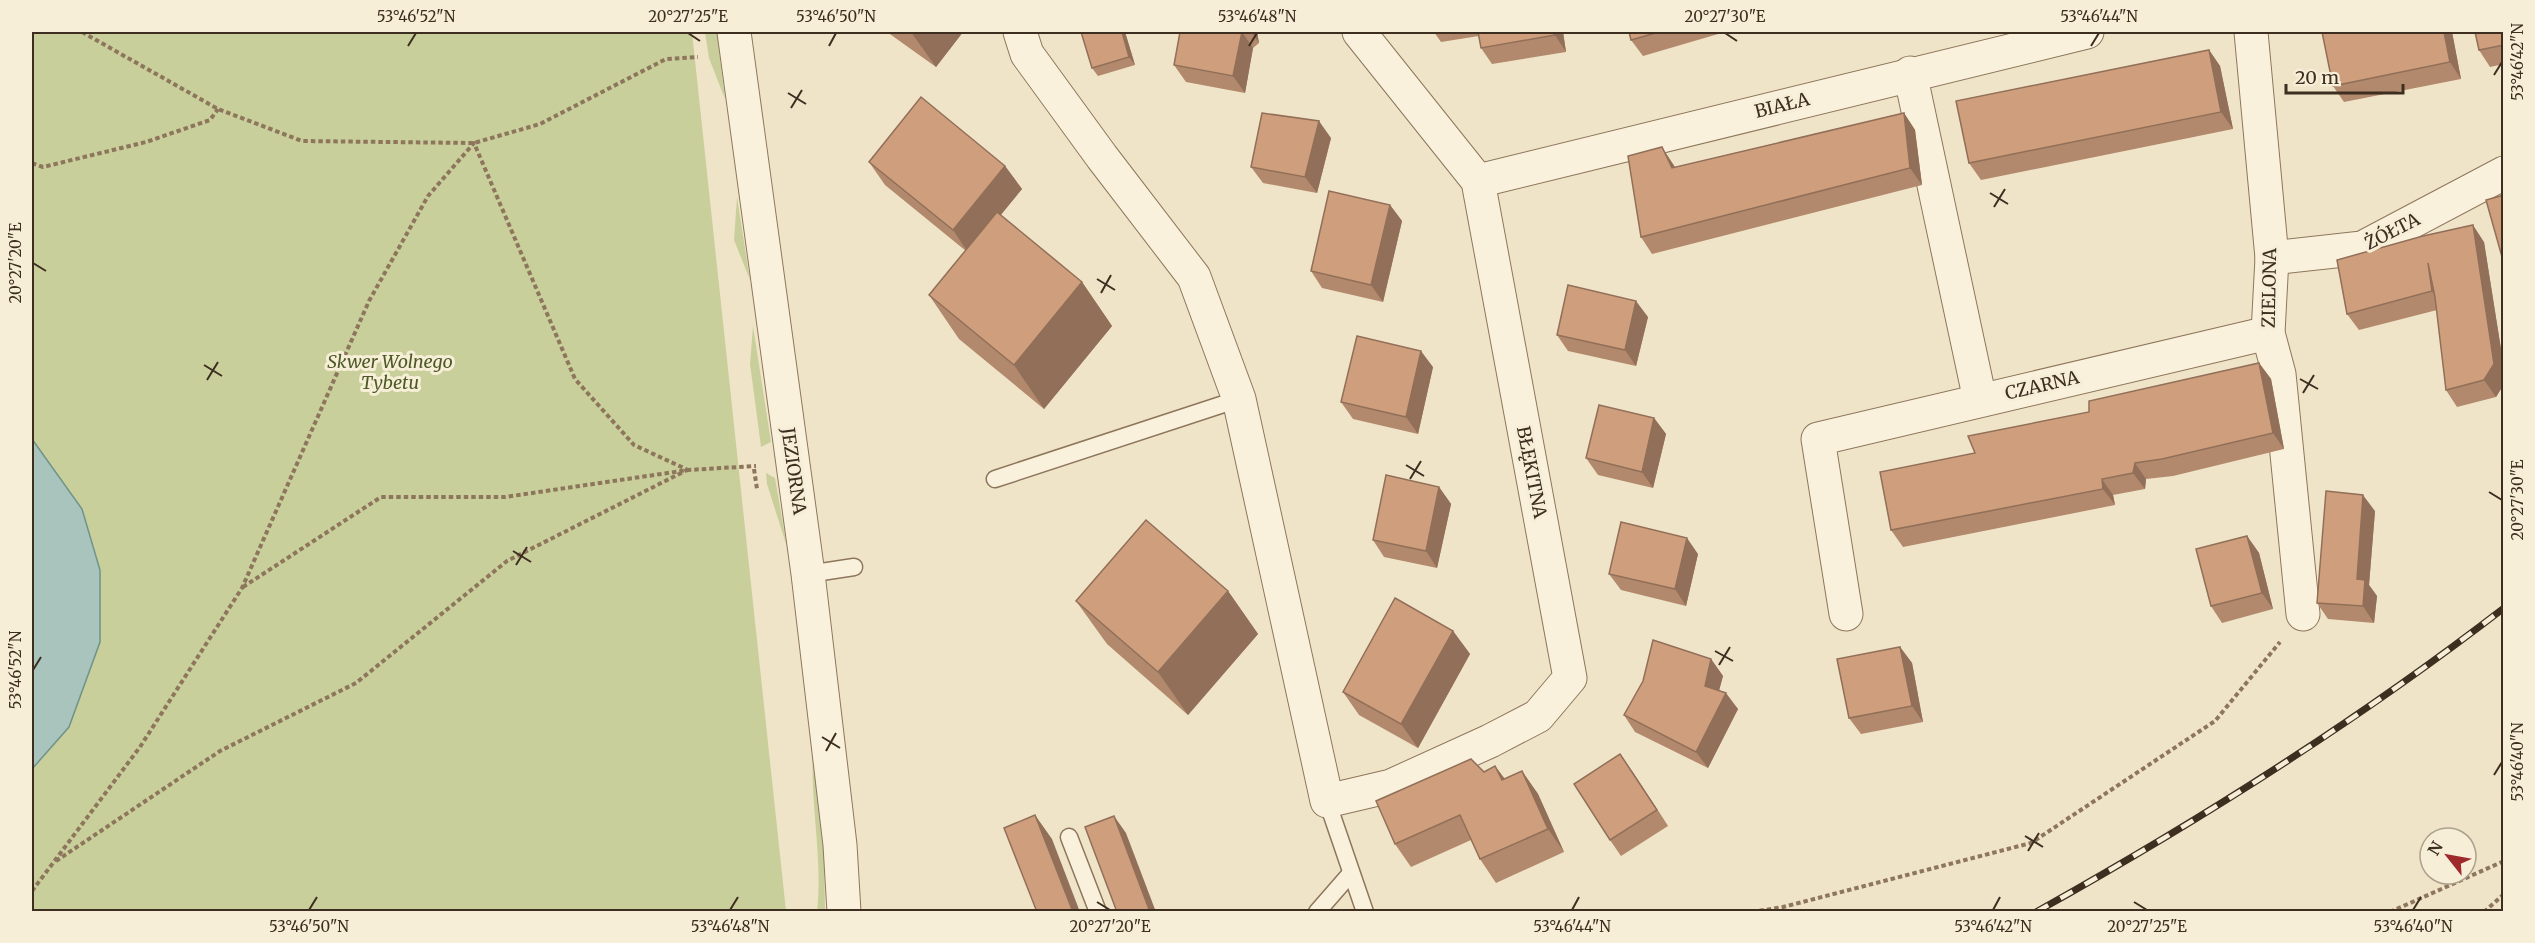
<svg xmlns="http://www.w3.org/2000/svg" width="2535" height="943" font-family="Merriweather,serif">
<rect width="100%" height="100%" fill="#f0e4c8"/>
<g fill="#c9cf9b">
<polygon points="32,32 692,32 786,911 32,911 32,769 69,727 100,642 100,570 82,509 32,439"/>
<polygon points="705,32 717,32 725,99 709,58"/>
<polygon points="737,197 750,280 734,240"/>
<polygon points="753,326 771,442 761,447 750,364"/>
<polygon points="766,473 775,478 787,547 767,484"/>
<path d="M813 751 824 857 825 911H817C823 859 810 805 813 751Z"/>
</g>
<polygon fill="#a9c4bc" stroke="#6f938a" stroke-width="1.5" points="32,439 82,509 100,570 100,642 69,727 32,769"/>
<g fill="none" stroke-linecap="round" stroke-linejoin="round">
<g stroke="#8d765c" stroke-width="19">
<g id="lane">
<polyline points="995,479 1239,399"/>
<polyline points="808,574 854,567"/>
<polyline points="1327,801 1365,912"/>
<polyline points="1069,837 1098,912"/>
<polyline points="1317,912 1351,873"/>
</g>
</g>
<g stroke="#8d765c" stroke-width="35">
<g id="street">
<polyline points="734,32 808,574 840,845 844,912"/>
<polyline points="1020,32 1027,54 1102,157 1194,277 1239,399 1327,801 1391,786 1490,741 1538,716 1570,678 1478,181 1359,32"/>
<polyline points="2251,32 2272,258 2268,333 2279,374 2303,614"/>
<polyline points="1910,73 1980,400"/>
<polyline points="1478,181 2087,32"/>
<polyline points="2272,258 2362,248 2504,173"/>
<polyline points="1846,614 1818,439 2268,333"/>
</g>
</g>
<g stroke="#8d765c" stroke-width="4" stroke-dasharray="4.5 3" stroke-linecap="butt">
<polyline points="82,32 218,109 302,141 474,143 540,124 666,59 698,57"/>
<polyline points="32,163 43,167 146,142 210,120 218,109"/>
<polyline points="754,469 757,489"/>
<polyline points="243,587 381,497 505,497 688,470 756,466"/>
<polyline points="56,861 220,751 356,683 507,561 687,470"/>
<polyline points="32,891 140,747 242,588 369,301 428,196 474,143 575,379 634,445 688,470"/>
<polyline points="1752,912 1783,907 2031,843 2215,721 2280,642"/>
<polyline points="2390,912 2504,861"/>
<polyline points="2484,912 2504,894"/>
</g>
<use href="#lane" stroke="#faf1dc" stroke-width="16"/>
<use href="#street" stroke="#faf1dc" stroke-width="33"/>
<g stroke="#3d2e20" stroke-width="7">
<path id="rail" d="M2036 912C2199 821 2356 722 2504 608"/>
</g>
<use href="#rail" stroke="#f7eed8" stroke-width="4.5" stroke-dasharray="14" stroke-linecap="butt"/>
</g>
<g fill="#b2896c">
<polygon points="887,32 963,32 936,67"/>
<polygon points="1125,32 1135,65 1098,76 1092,68"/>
<polygon points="1180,32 1257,32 1259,43 1253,48 1245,93 1186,82 1174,65"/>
<polygon points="1434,32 1563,32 1566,52 1492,64 1481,48 1479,36 1441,42"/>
<polygon points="1629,32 1725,32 1643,56 1631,40"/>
<polygon points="2452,32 2461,79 2344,102 2333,86"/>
<polygon points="2504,32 2504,64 2490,67 2479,50"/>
<polygon points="2209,50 2220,66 2233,129 1981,180 1969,163"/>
<polygon points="1904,113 1915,130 1922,185 1652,254 1641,237 1673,164 1675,167"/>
<polygon points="1331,138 1317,193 1263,183 1251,167"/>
<polygon points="869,162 1005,166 1022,189 1000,215 1082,282 1112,326 1044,409 959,339 929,295 966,251 885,185"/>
<polygon points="1390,205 1402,221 1383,302 1322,288 1311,271"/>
<polygon points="2484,242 2504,368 2504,384 2496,397 2457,407 2446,390 2437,310 2359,330 2347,314"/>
<polygon points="1648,317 1636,366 1568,351 1557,335"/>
<polygon points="2259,363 2271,379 2284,449 2173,476 2146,479 2145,489 2113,495 2115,505 1903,547 1891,530 1975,453 2089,412"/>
<polygon points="1433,367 1418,434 1353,419 1341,402"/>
<polygon points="1654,418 1666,434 1653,488 1598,475 1586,458"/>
<polygon points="1439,487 1451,504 1437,568 1384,557 1373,540"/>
<polygon points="2375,511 2369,585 2377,596 2374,623 2328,619 2317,603"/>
<polygon points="2247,536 2259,553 2273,609 2222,623 2211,606"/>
<polygon points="1698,554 1686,606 1621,590 1609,574"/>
<polygon points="1228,591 1258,634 1188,715 1107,644 1076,601"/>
<polygon points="1453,631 1470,654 1418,748 1359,715 1343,692"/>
<polygon points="1900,647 1912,663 1923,722 1861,734 1849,718"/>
<polygon points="1711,659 1723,676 1719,690 1738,709 1708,768 1635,732 1624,715"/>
<polygon points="1495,766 1505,779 1522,771 1538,794 1564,852 1496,883 1480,859 1471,840 1411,867 1395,844 1484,772"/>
<polygon points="1632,771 1668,826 1621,856 1610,840"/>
</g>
<g fill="#916f58">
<polygon points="911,32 963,32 936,67"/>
<polygon points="1122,32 1125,32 1135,65 1129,57"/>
<polygon points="1242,32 1253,48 1245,93 1233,76"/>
<polygon points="1251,32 1257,32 1259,43"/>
<polygon points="1554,32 1563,32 1566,52 1555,35"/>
<polygon points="2444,32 2452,32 2461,79 2450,62"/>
<polygon points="2209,50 2220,66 2233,129 2221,112"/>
<polygon points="1904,113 1915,130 1922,185 1910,168"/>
<polygon points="1319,121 1331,138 1317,193 1305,177"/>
<polygon points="1662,147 1673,164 1683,185 1672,168"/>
<polygon points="1005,166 1022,189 969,254 953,230"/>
<polygon points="1390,205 1402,221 1383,302 1371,285"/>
<polygon points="2473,225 2484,242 2504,368 2504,384 2496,397 2484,380"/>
<polygon points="2428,263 2443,308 2432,291"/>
<polygon points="1082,282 1112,326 1044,409 1014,365"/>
<polygon points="1636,301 1648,317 1636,366 1625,350"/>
<polygon points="1421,351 1433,367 1418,434 1406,417"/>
<polygon points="2259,363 2271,379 2284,449 2273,433"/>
<polygon points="1654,418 1666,434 1653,488 1642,472"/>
<polygon points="2135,463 2146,479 2145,489 2133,473"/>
<polygon points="2102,479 2113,495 2115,505 2103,489"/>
<polygon points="1439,487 1451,504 1437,568 1426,551"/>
<polygon points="2363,495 2375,511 2369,585 2377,596 2374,623 2363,606 2357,579"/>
<polygon points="2247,536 2259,553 2273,609 2262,593"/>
<polygon points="1687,538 1698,554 1686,606 1675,589"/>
<polygon points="1228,591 1258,634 1188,715 1158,672"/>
<polygon points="1453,631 1470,654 1418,748 1401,724"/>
<polygon points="1900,647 1912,663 1923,722 1912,706"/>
<polygon points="1711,659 1723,676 1716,702 1705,686"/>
<polygon points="1726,693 1738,709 1708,768 1696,752"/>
<polygon points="1620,754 1632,771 1668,826 1657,810"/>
<polygon points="1495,766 1512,789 1502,780"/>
<polygon points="1522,771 1538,794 1564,852 1548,829"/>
<polygon points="1035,815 1052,839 1080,912 1073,912"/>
<polygon points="1114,816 1126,833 1156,912 1150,912"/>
</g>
<g fill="#cf9f7d" stroke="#916f58" stroke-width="1.5">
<polygon points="1081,32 1122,32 1129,57 1092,68"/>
<polygon points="1180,32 1242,32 1233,76 1174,65"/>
<polygon points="1478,32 1554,32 1555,35 1481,48"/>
<polygon points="1629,32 1659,32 1631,40"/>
<polygon points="2322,32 2444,32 2450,62 2333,86"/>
<polygon points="2475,32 2504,32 2504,45 2479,50"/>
<polygon points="2209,50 2221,112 1969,163 1956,101"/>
<polygon points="921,97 1005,166 953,230 869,162"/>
<polygon points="1262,113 1319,121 1305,177 1251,167"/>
<polygon points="1904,113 1910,168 1641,237 1628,156 1662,147 1672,168"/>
<polygon points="1329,191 1390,205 1371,285 1311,271"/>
<polygon points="2504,195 2504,264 2486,200"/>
<polygon points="997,212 1082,282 1014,365 929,295"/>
<polygon points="2473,225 2494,364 2484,380 2446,390 2435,297 2428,263 2432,291 2347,314 2337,260 2423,236"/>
<polygon points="1568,285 1636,301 1625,350 1557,335"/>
<polygon points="1357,336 1421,351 1406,417 1341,402"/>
<polygon points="2259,363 2273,433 2162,459 2135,463 2133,473 2102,479 2103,489 1891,530 1880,472 1975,453 1968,436 2089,412 2089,401"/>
<polygon points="1599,405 1654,418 1642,472 1586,458"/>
<polygon points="1386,475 1439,487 1426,551 1373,540"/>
<polygon points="2326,491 2363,495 2357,579 2365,580 2363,606 2317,603"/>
<polygon points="1146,520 1228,591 1158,672 1076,601"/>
<polygon points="1621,522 1687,538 1675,589 1609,574"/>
<polygon points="2247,536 2262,593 2211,606 2196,549"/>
<polygon points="1395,598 1453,631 1401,724 1343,692"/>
<polygon points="1653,640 1711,659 1705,686 1726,693 1696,752 1624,715 1643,681"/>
<polygon points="1900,647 1912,706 1849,718 1837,659"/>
<polygon points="1620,754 1657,810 1610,840 1574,784"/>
<polygon points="1471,759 1484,772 1495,766 1502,780 1522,771 1548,829 1480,859 1460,815 1395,844 1376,801"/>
<polygon points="1035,815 1073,912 1037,912 1004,828"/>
<polygon points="1114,816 1150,912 1117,912 1085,827"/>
</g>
<path fill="none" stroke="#3d2e20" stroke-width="2" d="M688 33 700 41M1725 33 1737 41M408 46 416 33M829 46 836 33M1249 46 1257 33M2091 46 2099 33M2494 75 2502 62M788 93 806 104M791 108 802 90M1990 193 2008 204M1994 207 2005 189M33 263 46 271M1097 279 1115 290M1101 293 1111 275M204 365 222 376M2300 379 2318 389M207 380 218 362M2303 393 2314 375M1406 465 1424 476M1410 479 1421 461M2489 492 2502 500M513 551 531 562M516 565 527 547M1715 651 1733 661M1719 665 1730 647M33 670 41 657M822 737 840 748M826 751 836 733M2494 775 2502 762M2025 836 2043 847M2028 851 2039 833M1097 902 1110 910M2134 902 2147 910M309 910 317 897M730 910 738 897M1572 910 1579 897M1993 910 2000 897M2413 910 2421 897"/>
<g text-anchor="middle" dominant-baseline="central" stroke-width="6" stroke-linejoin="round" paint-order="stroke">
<g font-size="18" fill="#3d2e20" stroke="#f7eed8">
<text transform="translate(1782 105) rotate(-14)">BIAŁA</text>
<text transform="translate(2392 231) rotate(-27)">ŻÓŁTA</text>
<text transform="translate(2269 288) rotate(-89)">ZIELONA</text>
<text transform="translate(2042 385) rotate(-13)">CZARNA</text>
<text transform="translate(794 471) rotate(82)">JEZIORNA</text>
<text transform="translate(1532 472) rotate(79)">BŁĘKITNA</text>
</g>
<g font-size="18" font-style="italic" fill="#4d5a26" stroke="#f7eed8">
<text x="390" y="361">Skwer Wolnego<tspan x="390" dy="21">Tybetu</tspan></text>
</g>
</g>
<rect width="2535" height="943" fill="none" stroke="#f7eed8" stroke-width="66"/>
<g transform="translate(2448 856) rotate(301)"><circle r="28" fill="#f7eed8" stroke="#ada18e" stroke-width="1.5"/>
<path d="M0-4.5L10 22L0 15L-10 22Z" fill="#9e2a2b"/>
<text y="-9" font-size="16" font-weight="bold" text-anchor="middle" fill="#3d2e20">N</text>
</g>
<path d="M2286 84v9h117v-9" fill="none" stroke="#3d2e20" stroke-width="3"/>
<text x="2295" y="84" font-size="18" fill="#3d2e20" stroke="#f7eed8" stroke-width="4.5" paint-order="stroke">20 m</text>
<rect x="33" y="33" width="2469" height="877" fill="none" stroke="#3d2e20" stroke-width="2"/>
<g font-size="15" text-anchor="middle" fill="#3d2e20">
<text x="416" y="22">53°46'52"N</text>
<text x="688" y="22">20°27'25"E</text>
<text x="836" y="22">53°46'50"N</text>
<text x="1257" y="22">53°46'48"N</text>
<text x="1725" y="22">20°27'30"E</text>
<text x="2099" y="22">53°46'44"N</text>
<text transform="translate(2518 62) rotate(-90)" y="5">53°46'42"N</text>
<text transform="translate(16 263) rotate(-90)" y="5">20°27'20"E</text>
<text transform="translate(2518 500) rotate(-90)" y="5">20°27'30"E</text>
<text transform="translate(16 670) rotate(-90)" y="5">53°46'52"N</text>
<text transform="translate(2518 762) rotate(-90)" y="5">53°46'40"N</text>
<text x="309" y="932">53°46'50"N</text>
<text x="730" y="932">53°46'48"N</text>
<text x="1110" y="932">20°27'20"E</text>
<text x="1572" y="932">53°46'44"N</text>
<text x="1993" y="932">53°46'42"N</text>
<text x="2147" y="932">20°27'25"E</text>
<text x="2413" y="932">53°46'40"N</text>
</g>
</svg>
